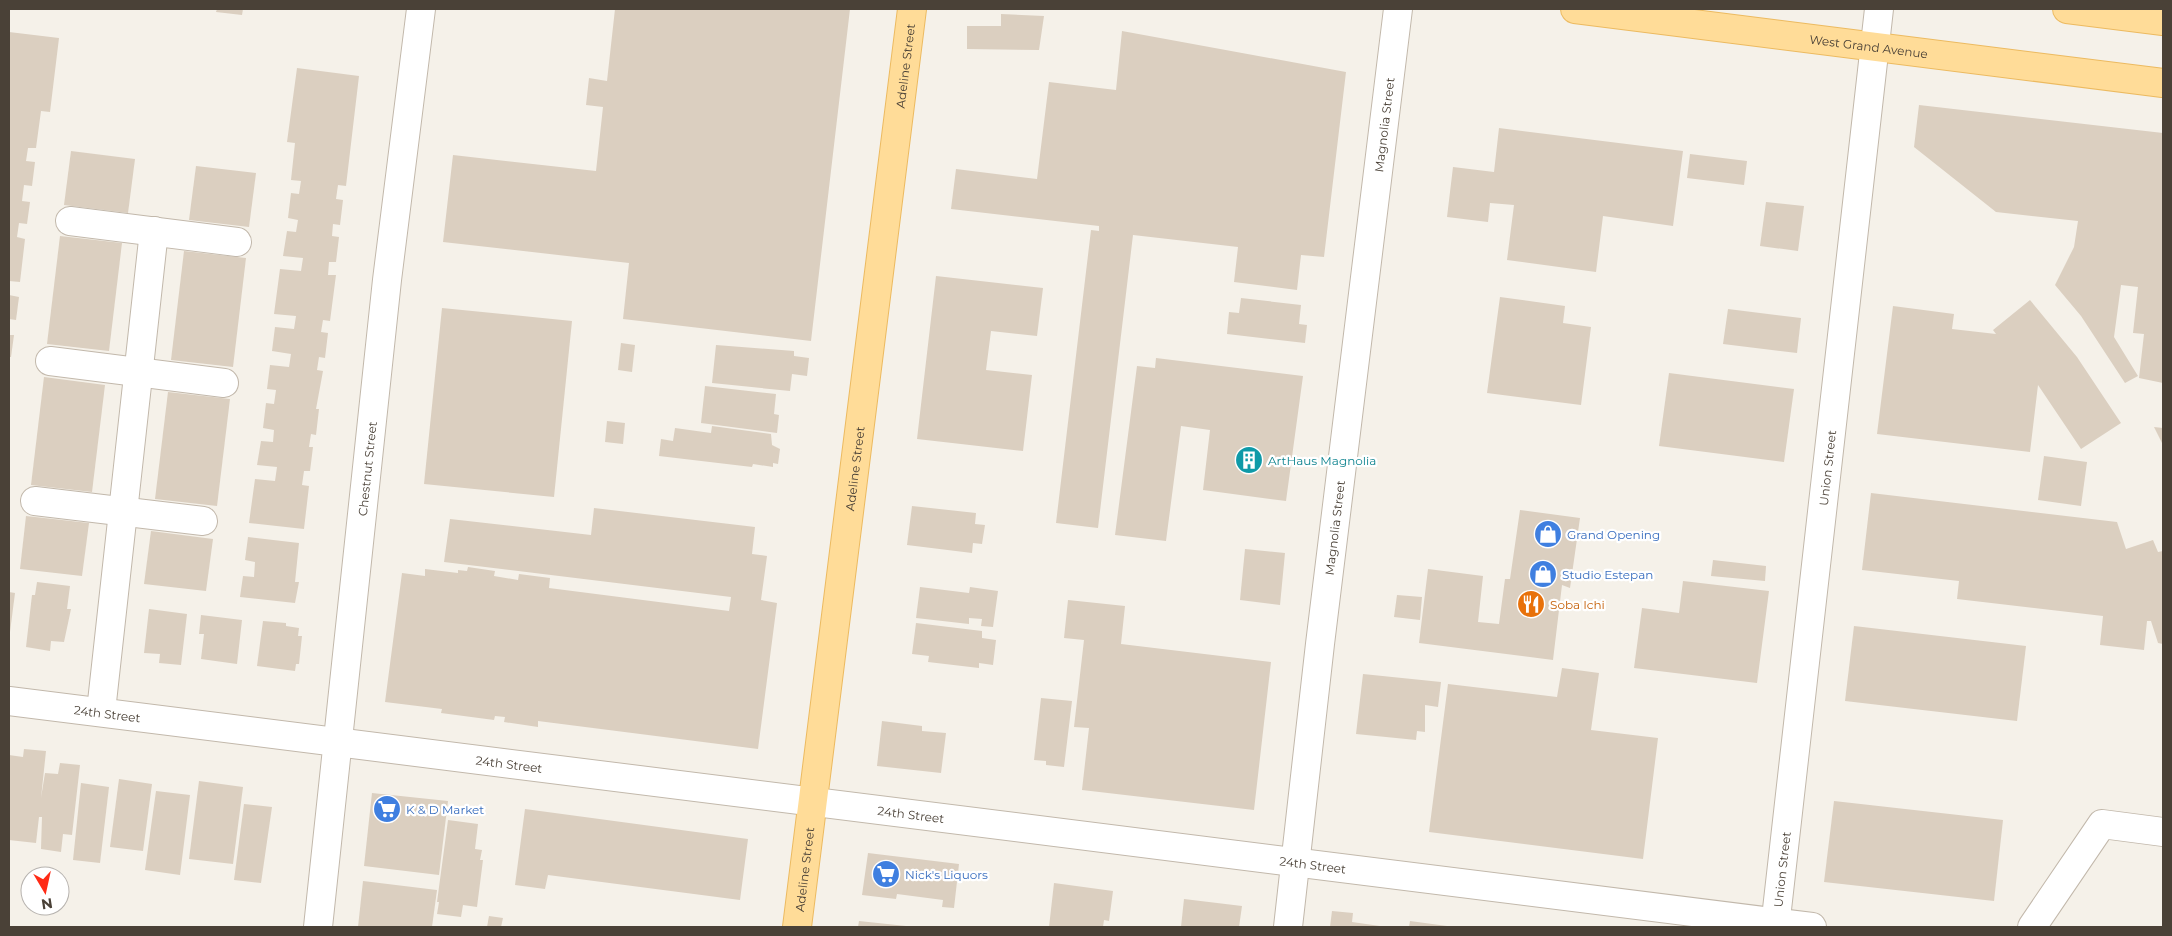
<svg xmlns="http://www.w3.org/2000/svg" width="2172" height="936" font-family="Montserrat,sans-serif">
<rect width="100%" height="100%" fill="#f5f1e9"/>
<g fill="#dbcfc0">
<polygon points="217,9 243,9 242,15 216,12"/>
<polygon points="615,9 850,9 811,341 623,319 629,263 443,242 453,155 596,171 603,107 586,105 589,78 607,81"/>
<polygon points="1001,14 1044,16 1039,50 967,49 967,26 1001,26"/>
<polygon points="1122,31 1346,72 1324,257 1301,255 1297,290 1234,282 1238,247 1133,235 1098,528 1056,523 1091,230 1099,231 1099,226 951,209 956,169 1037,179 1049,82 1116,90"/>
<polygon points="9,32 59,38 50,112 41,111 36,148 28,148 26,161 35,162 32,186 24,185 22,201 30,202 27,224 19,223 17,237 25,239 20,282 9,281"/>
<polygon points="297,68 359,76 346,186 338,185 336,199 343,200 340,225 333,224 332,236 339,237 336,262 329,262 328,275 336,275 330,321 323,320 321,332 328,333 325,358 319,357 317,370 323,371 316,409 319,409 316,435 311,434 309,447 313,447 310,471 304,471 302,485 309,486 304,529 249,523 255,479 275,481 277,467 257,465 261,441 273,442 274,430 263,428 266,403 274,404 276,390 267,389 270,365 289,367 291,354 272,351 275,327 294,329 296,316 274,314 280,269 301,271 303,258 283,256 287,231 296,232 298,220 288,218 291,193 299,194 301,181 291,180 295,143 287,142"/>
<polygon points="1919,105 2163,133 2163,383 2139,378 2144,334 2133,333 2138,287 2121,285 2114,337 2138,376 2125,383 2081,316 2055,285 2074,247 2078,221 1996,212 1914,147"/>
<polygon points="1499,128 1683,151 1673,226 1603,216 1596,272 1507,260 1514,205 1490,203 1488,222 1447,217 1453,167 1494,172"/>
<polygon points="71,151 135,159 128,213 64,205"/>
<polygon points="1690,154 1747,161 1744,185 1687,178"/>
<polygon points="196,166 256,173 249,227 189,220"/>
<polygon points="1766,202 1804,206 1798,251 1760,246"/>
<polygon points="60,236 122,243 109,351 47,344"/>
<polygon points="184,251 246,258 233,367 171,360"/>
<polygon points="936,276 1043,288 1037,336 991,331 986,370 1032,375 1023,451 917,439"/>
<polygon points="9,295 19,297 16,320 9,319"/>
<polygon points="1500,297 1565,306 1563,323 1591,327 1581,405 1487,393"/>
<polygon points="1241,298 1301,305 1299,324 1307,325 1305,343 1227,334 1229,312 1239,313"/>
<polygon points="2030,300 2077,357 2121,423 2081,449 2038,385 2030,452 1877,434 1893,306 1954,314 1952,329 1996,334 1993,330"/>
<polygon points="442,308 572,321 554,497 424,484"/>
<polygon points="1728,309 1801,318 1797,353 1723,344"/>
<polygon points="9,335 14,335 11,357 9,357"/>
<polygon points="621,343 635,345 632,372 618,370"/>
<polygon points="716,345 794,351 794,356 809,358 807,376 792,374 790,391 712,383"/>
<polygon points="1156,358 1303,376 1286,501 1203,490 1210,430 1181,426 1166,541 1115,535 1137,366 1155,368"/>
<polygon points="1669,373 1794,389 1784,462 1659,446"/>
<polygon points="44,377 105,385 92,492 31,485"/>
<polygon points="705,386 776,394 774,414 779,415 777,433 701,423"/>
<polygon points="168,392 230,399 217,506 155,499"/>
<polygon points="607,421 625,423 623,444 605,442"/>
<polygon points="712,426 771,434 772,445 780,449 778,464 773,463 773,467 753,464 752,467 659,456 661,439 673,441 675,428 711,433"/>
<polygon points="2154,427 2163,428 2163,445"/>
<polygon points="2044,456 2087,462 2081,506 2038,500"/>
<polygon points="1871,493 2117,522 2126,549 2153,540 2158,552 2163,551 2163,644 2158,643 2151,621 2147,621 2144,650 2100,645 2103,616 1957,599 1959,581 1862,570"/>
<polygon points="912,506 976,513 975,524 985,525 982,544 973,543 972,553 907,545"/>
<polygon points="594,508 755,527 752,554 767,556 761,600 777,603 758,749 538,721 538,727 504,722 505,717 495,716 494,720 441,713 442,709 385,702 402,573 425,576 425,569 458,573 458,570 467,571 468,567 495,571 494,576 518,580 519,574 550,578 549,588 729,611 731,597 444,562 450,519 591,535"/>
<polygon points="1520,510 1580,518 1570,588 1562,585 1553,660 1419,643 1428,569 1483,576 1478,622 1499,624 1505,579 1510,579"/>
<polygon points="26,516 89,523 82,576 20,569"/>
<polygon points="151,531 213,539 206,591 144,584"/>
<polygon points="248,537 299,543 295,582 299,582 295,603 240,597 243,576 254,577 255,562 245,560"/>
<polygon points="1245,549 1285,553 1280,605 1240,600"/>
<polygon points="1713,560 1766,566 1765,581 1711,576"/>
<polygon points="1683,581 1769,591 1757,683 1634,668 1642,608 1679,613"/>
<polygon points="37,582 70,586 67,609 71,609 64,642 51,641 50,651 26,647 32,595 35,595"/>
<polygon points="920,587 969,593 970,587 998,591 993,627 981,626 982,619 969,618 969,624 916,618"/>
<polygon points="9,592 15,593 10,632 9,632"/>
<polygon points="1397,595 1422,597 1420,620 1394,617"/>
<polygon points="1068,600 1125,606 1121,644 1271,662 1254,810 1082,790 1089,728 1074,727 1084,640 1064,638"/>
<polygon points="149,609 187,614 181,665 159,663 160,654 144,653"/>
<polygon points="201,615 242,620 237,664 201,659 204,634 199,634"/>
<polygon points="263,621 286,623 286,626 299,628 298,636 302,636 299,664 296,664 295,671 257,666"/>
<polygon points="916,623 982,631 982,638 996,640 993,665 979,663 979,668 928,662 929,656 912,654"/>
<polygon points="1854,626 2026,646 2017,721 1845,701"/>
<polygon points="1562,668 1599,673 1591,730 1658,738 1643,859 1429,832 1448,684 1557,697"/>
<polygon points="1363,674 1441,682 1438,707 1425,705 1425,732 1417,731 1416,740 1356,734"/>
<polygon points="1041,698 1072,701 1064,767 1046,765 1046,761 1034,760"/>
<polygon points="882,721 922,726 922,731 946,733 941,773 877,766"/>
<polygon points="24,749 46,751 41,798 45,773 58,774 60,763 80,765 72,835 63,834 61,852 41,849 42,817 39,817 36,843 9,840 9,755 23,757"/>
<polygon points="119,779 152,784 143,851 110,847"/>
<polygon points="199,781 243,787 233,864 189,859"/>
<polygon points="81,783 109,787 100,863 73,860"/>
<polygon points="156,791 190,795 180,875 145,870"/>
<polygon points="372,793 448,801 439,875 364,866"/>
<polygon points="1834,801 2003,820 1994,901 1824,882"/>
<polygon points="244,804 272,807 261,883 234,880"/>
<polygon points="525,809 748,839 740,900 548,875 545,889 515,885"/>
<polygon points="448,820 478,824 475,849 482,850 480,860 483,860 477,907 463,905 461,917 437,914 439,902 437,902"/>
<polygon points="868,853 959,864 954,908 942,907 943,900 897,894 896,899 862,895"/>
<polygon points="363,881 437,890 432,927 358,927"/>
<polygon points="1054,883 1113,891 1109,921 1104,920 1103,927 1049,927"/>
<polygon points="1184,899 1242,906 1239,927 1181,927"/>
<polygon points="1332,911 1353,913 1352,922 1387,927 1330,927"/>
<polygon points="489,916 503,918 501,927 487,927"/>
<polygon points="859,921 906,926 906,927 858,927"/>
<polygon points="1410,921 1447,926 1447,927 1409,927"/>
</g>
<g fill="none" stroke-linecap="round" stroke-linejoin="round">
<g stroke="#c2b8ab" stroke-width="30">
<g id="minor">
<polyline points="70,221 237,242"/>
<polyline points="50,361 224,383"/>
<polyline points="35,501 203,521"/>
<path id="s1" d="M9 701 1812 927"/>
<polyline points="101,711 154,231"/>
<path id="s2" d="M318 927 387 280 421 9"/>
<path id="s3" d="M1288 927 1320 644 1398 9"/>
<path id="s4" d="M1775 927 1879 9"/>
<polyline points="2032,927 2102,824 2163,832"/>
</g>
</g>
<g stroke="#ecba60" stroke-width="30">
<g id="major">
<path id="s5" d="M1575 9 2163 83"/>
<polyline points="2067,9 2163,21"/>
<path id="s6" d="M797 927 912 9"/>
</g>
</g>
<use href="#minor" stroke="#fff" stroke-width="28"/>
<use href="#major" stroke="#ffdc98" stroke-width="28"/>
</g>
<defs>
<g id="building-disc" transform="scale(1.4375)"><circle r="9.5" fill="#0f9aa8" stroke="#fff"/><path d="M-4-6H4V6H1V3H-1V6H-4ZM-2.5-4.3h1.7v1.8h-1.7ZM.8-4.3h1.7v1.8H.8ZM-2.5-1h1.7V.8h-1.7ZM.8-1h1.7V.8H.8Z" fill="#fff"/></g>
<g id="shop-disc" transform="scale(1.4375)"><circle r="9.5" fill="#3f7fe0" stroke="#fff"/><path d="M-5-2.5h2.3a2.7 3.5 0 0 1 5.4 0H5L5.5 6h-11ZM-1.5-2.5h3a1.5 2.3 0 0 0-3 0Z" fill="#fff"/></g>
<g id="restaurant-disc" transform="scale(1.4375)"><circle r="9.5" fill="#e8710a" stroke="#fff"/><path d="M-5-6h1v4h1v-4h1v4h1v-4h1v5L-1.5 .5V6h-2V.5L-5-1ZM5-6V6H3V1.5H1.5Q1.5-4 5-6Z" fill="#fff"/></g>
<g id="supermarket-disc" transform="scale(1.4375)"><circle r="9.5" fill="#3f7fe0" stroke="#fff"/><path d="M-6-5.5h2.5l.6 2H6L4.5 2H-2.5L-4.4-4H-6ZM-1.5 3.2a1.3 1.3 0 1 0 .1 0ZM3 3.2a1.3 1.3 0 1 0 .1 0Z" fill="#fff"/></g>
</defs>
<g fill-rule="evenodd">
<use href="#building-disc" x="1249" y="460"/>
<use href="#shop-disc" x="1548" y="534"/>
<use href="#shop-disc" x="1543" y="574"/>
<use href="#restaurant-disc" x="1531" y="604"/>
<use href="#supermarket-disc" x="387" y="809"/>
<use href="#supermarket-disc" x="886" y="874"/>
</g>
<g text-anchor="middle" dominant-baseline="central" stroke-width="4.5" stroke-linejoin="round" paint-order="stroke">
<g font-size="12" fill="#4a4137" stroke="#fff">
<text stroke="none"><textPath href="#s5" startOffset="296">West Grand Avenue</textPath></text>
<text stroke="none"><textPath href="#s6" startOffset="868">Adeline Street</textPath></text>
<text stroke="none"><textPath href="#s3" startOffset="808">Magnolia Street</textPath></text>
<text stroke="none"><textPath href="#s2" startOffset="461">Chestnut Street</textPath></text>
<text stroke="none"><textPath href="#s6" startOffset="462">Adeline Street</textPath></text>
<text stroke="none"><textPath href="#s4" startOffset="462">Union Street</textPath></text>
<text stroke="none"><textPath href="#s3" startOffset="402">Magnolia Street</textPath></text>
<text stroke="none"><textPath href="#s1" startOffset="99">24th Street</textPath></text>
<text stroke="none"><textPath href="#s1" startOffset="504">24th Street</textPath></text>
<text stroke="none"><textPath href="#s1" startOffset="909">24th Street</textPath></text>
<text stroke="none"><textPath href="#s1" startOffset="1314">24th Street</textPath></text>
<text stroke="none"><textPath href="#s6" startOffset="58">Adeline Street</textPath></text>
<text stroke="none"><textPath href="#s4" startOffset="58">Union Street</textPath></text>
</g>
<g font-size="12" fill="#0d838f" stroke="#fff" text-anchor="start">
<text x="1268" y="460">ArtHaus Magnolia</text>
</g>
<g font-size="12" fill="#366cbe" stroke="#fff" text-anchor="start">
<text x="1567" y="534">Grand Opening</text>
<text x="1562" y="574">Studio Estepan</text>
<text x="406" y="809">K &amp; D Market</text>
<text x="905" y="874">Nick's Liquors</text>
</g>
<g font-size="12" fill="#c56008" stroke="#fff" text-anchor="start">
<text x="1550" y="604">Soba Ichi</text>
</g>
</g>
<rect width="2172" height="936" fill="none" stroke="#4a4137" stroke-width="20"/>
<g transform="translate(45 891) rotate(171)"><circle r="24" fill="#ffffff" stroke="#b7b3af"/>
<path d="M0-4L9 19L0 12L-9 19Z" fill="#ff2b16"/>
<text y="-8" font-size="14" font-weight="bold" text-anchor="middle" fill="#4a4137">N</text>
</g>
</svg>
